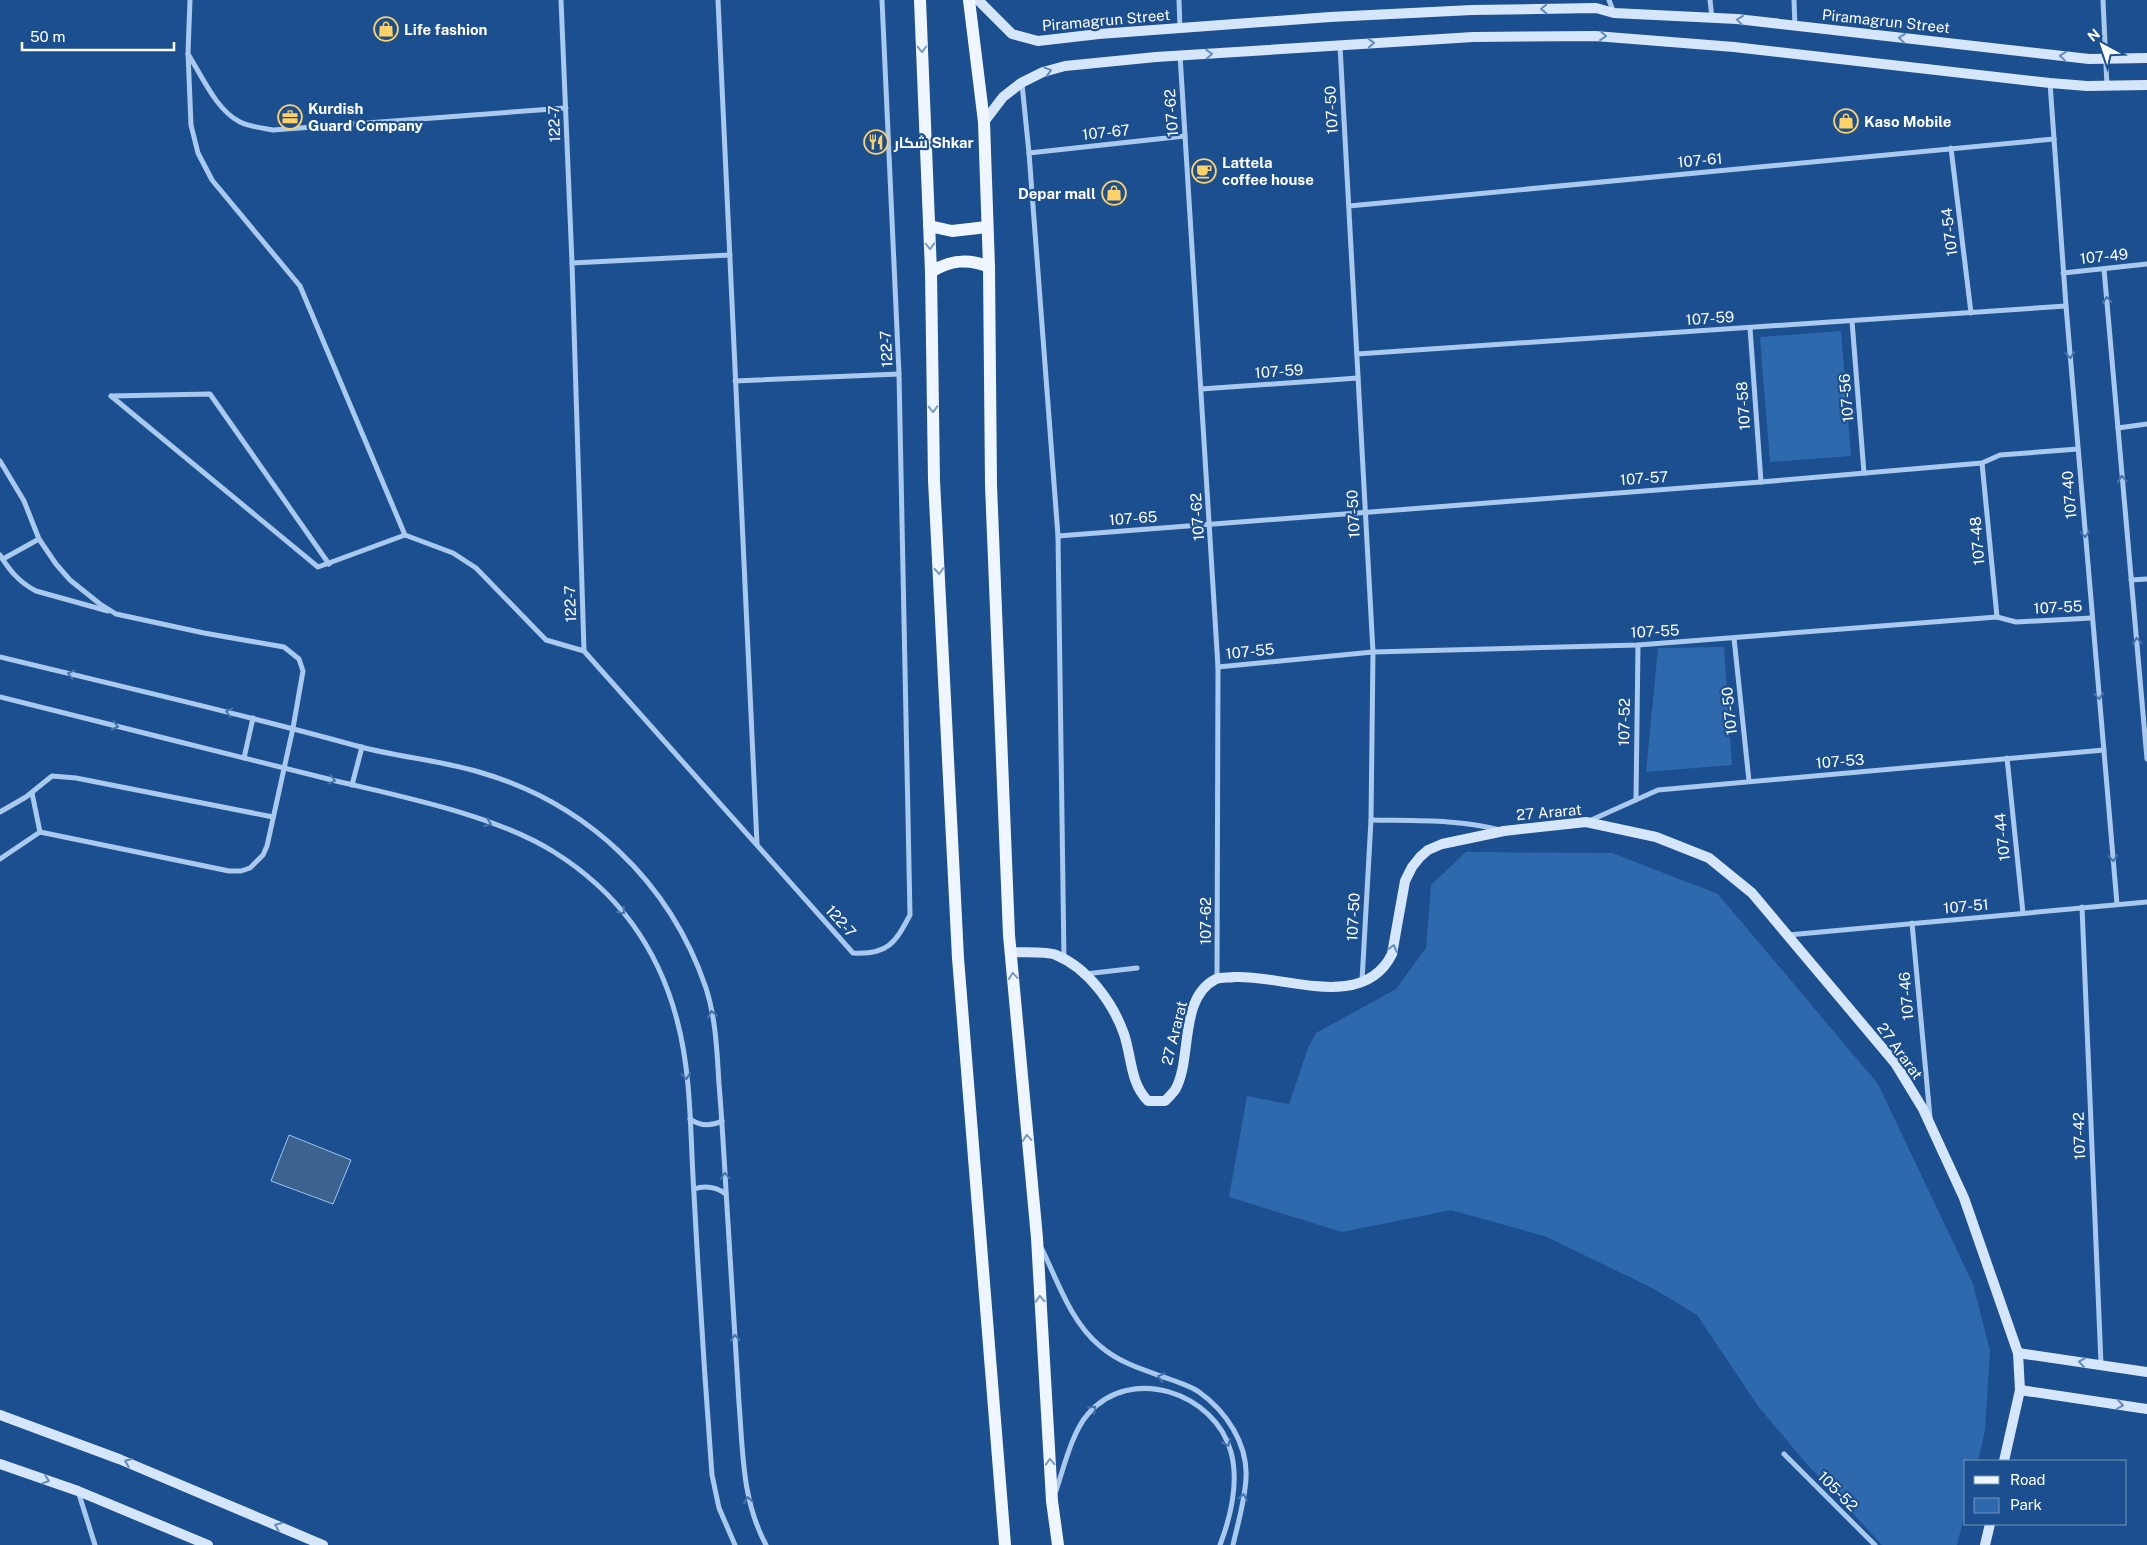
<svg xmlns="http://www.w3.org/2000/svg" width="2147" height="1545" font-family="'Public Sans',Cairo,sans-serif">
<rect width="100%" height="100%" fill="#1b4f8f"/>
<g fill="#2e69ad">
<polygon points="1841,331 1851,456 1770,462 1760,337"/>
<polygon points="1724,647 1732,765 1646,772 1658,648"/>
<polygon points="1466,852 1612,853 1718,894 1878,1084 1973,1284 1990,1351 1985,1430 1978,1461 1966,1461 1966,1509 1957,1545 1882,1545 1805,1462 1758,1406 1697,1315 1654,1289 1547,1237 1451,1210 1342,1232 1229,1197 1247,1096 1289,1104 1308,1048 1316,1033 1396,989 1426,948 1431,885"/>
</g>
<polygon fill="#3c6290" stroke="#9cc4f0" points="289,1135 351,1160 333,1204 271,1181"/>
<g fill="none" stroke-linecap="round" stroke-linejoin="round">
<g stroke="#a9c9ee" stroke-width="5">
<polyline points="190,0 188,53 191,125 198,153 212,180 300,286 405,535"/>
<path d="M561 0 572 263 584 651 853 953C888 955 895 943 910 915L899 374 882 0"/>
<polyline points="718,0 757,844"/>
<polyline points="1179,0 1180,29"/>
<polyline points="1609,0 1614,13"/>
<polyline points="1710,0 1712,18"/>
<polyline points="1794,0 1795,27"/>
<polyline points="2103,0 2107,86"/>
<polyline points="1340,46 1373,652 1371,820 1362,981"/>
<path d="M188 54C202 76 216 110 240 122 250 127 262 128 273 130L566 108"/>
<polyline points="1180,55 1218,667 1217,978"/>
<polyline points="2050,83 2066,306 2117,904"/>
<polyline points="1022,84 1029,153 1058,536 1064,959"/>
<polyline points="1951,148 1971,313"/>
<polyline points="1029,153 1185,136"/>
<polyline points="1349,206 2054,139"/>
<polyline points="572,263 730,255"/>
<polyline points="2104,269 2147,759"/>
<polyline points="2063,273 2147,264"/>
<polyline points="1852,321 1864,473"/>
<polyline points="1750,328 1761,482"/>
<polyline points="1357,354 2066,306"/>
<polyline points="735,381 899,374"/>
<polyline points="1201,389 1358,378"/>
<polyline points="111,396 318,567 405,535 453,553 476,568 546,640 584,651"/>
<polyline points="111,396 210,394 329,564"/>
<polyline points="2118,428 2147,424"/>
<polyline points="0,461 24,501 39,539 56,564 70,580 100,604 116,614 204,633 284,647 299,659 303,671 293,728 267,846 263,855 250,868 241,871 229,871 40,832 0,859"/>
<polyline points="1982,463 1997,617"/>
<polyline points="1058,536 1761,482 1982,463 2000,455 2078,449"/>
<path d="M0 555C10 571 19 582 36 591L108 611"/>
<polyline points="3,559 39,539"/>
<polyline points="2131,580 2147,579"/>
<polyline points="1734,638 1749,781"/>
<path d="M0 657C119 686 239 713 357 746 397 757 439 760 479 772 587 803 670 882 706 988 716 1019 717 1052 719 1084 723 1131 725 1177 728 1223 732 1283 735 1343 739 1403 743 1453 742 1500 766 1545"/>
<polyline points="1218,667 1373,652 1638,645 1997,617 2016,622 2092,618"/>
<path d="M0 697C109 724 219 752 328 779 398 796 493 814 554 852 618 892 658 947 677 1020 692 1076 690 1136 694 1194 699 1288 705 1382 712 1475L719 1508 735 1545"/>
<polyline points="244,758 253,718"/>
<polyline points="2007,758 2023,913"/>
<polyline points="352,785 362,747"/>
<polyline points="32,793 40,832"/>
<polyline points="1636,800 1638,645"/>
<polyline points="0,812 26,797 52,776 76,778 273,817"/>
<path d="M1371 820C1414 821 1458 819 1500 830"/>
<polyline points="1589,821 1658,790 2104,750"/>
<polyline points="2082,907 2101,1364"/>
<polyline points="1912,923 1930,1117"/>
<polyline points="1788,935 2147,902"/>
<polyline points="1085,974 1137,968"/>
<path d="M690 1119C700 1126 710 1127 722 1121"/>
<path d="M694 1189C706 1185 716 1187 726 1194"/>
<path d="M1042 1249C1058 1282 1071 1322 1100 1346 1122 1365 1148 1371 1175 1381 1182 1384 1192 1387 1199 1392 1226 1411 1248 1444 1246 1478 1245 1500 1238 1523 1233 1545"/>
<polyline points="1784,1454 1875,1545"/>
<polyline points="78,1491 95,1545"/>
<path d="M1056 1491C1064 1467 1072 1432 1088 1414 1131 1364 1215 1393 1231 1452 1239 1482 1231 1516 1220 1545"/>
</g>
<g stroke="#d6e6fa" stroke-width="10">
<polyline points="978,0 1012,34 1038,41 1099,34 1330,17 1472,10 1596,8 1614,13 1737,19 2089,59 2147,58"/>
<polyline points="984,122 1003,97 1021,83 1043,72 1065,66 1156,57 1473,37 1595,36 1734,47 2050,83 2087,86 2147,85"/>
<path d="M1011 952C1023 953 1046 951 1056 955 1088 968 1113 1003 1124 1034 1132 1058 1130 1083 1148 1101H1165C1168 1098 1172 1094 1175 1090 1193 1059 1178 998 1216 979 1221 977 1229 978 1234 977 1282 974 1363 1013 1392 954L1405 881 1412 867 1420 857 1428 850 1442 844 1504 831 1586 822 1656 837 1709 858 1752 893 1895 1063 1923 1109 1964 1198 2018 1353 2020 1390 2004 1461"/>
<polyline points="2018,1353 2147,1372"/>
<polyline points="2020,1390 2147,1409"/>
<polyline points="0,1415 119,1459 323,1545"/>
<polyline points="0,1464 78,1491 208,1545"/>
<polyline points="1985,1545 1990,1524"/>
</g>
<g stroke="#f0f6ff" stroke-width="12">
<polyline points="920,0 931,272 934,480 958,958 1005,1545"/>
<polyline points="969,0 984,122 989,267 991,485 1009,935 1037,1238 1052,1501 1058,1545"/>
<polyline points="929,226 952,231 987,227"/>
<path d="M931 272C950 260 968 258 989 267"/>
</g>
</g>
<defs><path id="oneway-chevron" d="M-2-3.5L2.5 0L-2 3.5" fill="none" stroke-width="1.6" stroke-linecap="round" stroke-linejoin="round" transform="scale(1.25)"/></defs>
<g stroke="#668bba">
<use href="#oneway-chevron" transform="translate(1544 9) rotate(179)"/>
<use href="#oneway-chevron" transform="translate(1740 20) rotate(-173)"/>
<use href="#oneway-chevron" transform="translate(1603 36) rotate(5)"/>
<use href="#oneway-chevron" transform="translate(1902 38) rotate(-174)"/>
<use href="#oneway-chevron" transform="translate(1371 43) rotate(-3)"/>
<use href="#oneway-chevron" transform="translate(1209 54) rotate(-4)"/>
<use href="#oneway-chevron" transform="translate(2063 56) rotate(-174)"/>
<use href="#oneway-chevron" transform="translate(1048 71) rotate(-17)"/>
<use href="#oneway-chevron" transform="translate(1393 948) rotate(-74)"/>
<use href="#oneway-chevron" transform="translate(2082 1362) rotate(-172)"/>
<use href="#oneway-chevron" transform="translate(2120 1405) rotate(8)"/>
<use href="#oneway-chevron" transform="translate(128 1462) rotate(-157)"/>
<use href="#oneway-chevron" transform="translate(46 1480) rotate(19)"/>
<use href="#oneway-chevron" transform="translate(278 1526) rotate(-157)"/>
</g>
<g stroke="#7b9ac1">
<use href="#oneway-chevron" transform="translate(922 49) rotate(88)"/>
<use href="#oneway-chevron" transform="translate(930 246) rotate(88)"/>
<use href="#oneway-chevron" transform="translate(933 409) rotate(89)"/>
<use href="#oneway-chevron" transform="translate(939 571) rotate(87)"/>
<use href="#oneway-chevron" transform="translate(1013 976) rotate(-95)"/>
<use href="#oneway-chevron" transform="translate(1027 1138) rotate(-95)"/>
<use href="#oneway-chevron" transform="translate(1040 1299) rotate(-93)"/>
<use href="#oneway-chevron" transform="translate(1050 1462) rotate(-93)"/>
</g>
<g stroke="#4674ac">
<use href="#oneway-chevron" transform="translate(2107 300) rotate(-95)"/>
<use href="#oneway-chevron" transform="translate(2070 355) rotate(85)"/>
<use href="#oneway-chevron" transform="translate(2122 479) rotate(-95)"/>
<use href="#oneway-chevron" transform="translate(2085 534) rotate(85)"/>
<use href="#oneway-chevron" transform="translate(2137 641) rotate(-95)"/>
<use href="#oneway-chevron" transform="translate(71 674) rotate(-166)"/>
<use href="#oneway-chevron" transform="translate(2099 696) rotate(85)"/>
<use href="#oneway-chevron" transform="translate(229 712) rotate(-166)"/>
<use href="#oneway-chevron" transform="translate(115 726) rotate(14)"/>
<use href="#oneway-chevron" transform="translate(332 780) rotate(14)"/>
<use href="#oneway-chevron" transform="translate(488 823) rotate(21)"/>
<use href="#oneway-chevron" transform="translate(2113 858) rotate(85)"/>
<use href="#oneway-chevron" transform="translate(622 911) rotate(49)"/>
<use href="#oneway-chevron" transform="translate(712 1014) rotate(-101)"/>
<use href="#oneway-chevron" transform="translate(686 1076) rotate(85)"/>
<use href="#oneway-chevron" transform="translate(725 1176) rotate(-94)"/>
<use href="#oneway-chevron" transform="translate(735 1338) rotate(-93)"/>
<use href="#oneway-chevron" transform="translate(1161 1377) rotate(-163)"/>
<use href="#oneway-chevron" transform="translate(1093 1409) rotate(-44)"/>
<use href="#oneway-chevron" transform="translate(1227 1443) rotate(67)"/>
<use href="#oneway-chevron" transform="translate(1243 1497) rotate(-78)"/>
<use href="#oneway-chevron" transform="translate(748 1500) rotate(-101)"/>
</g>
<defs>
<g id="shop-ring" transform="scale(1.25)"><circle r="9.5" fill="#1b4f8f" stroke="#ffd166" stroke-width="1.5"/><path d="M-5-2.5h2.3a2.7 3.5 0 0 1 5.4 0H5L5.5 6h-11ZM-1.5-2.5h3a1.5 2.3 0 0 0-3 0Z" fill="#ffd166"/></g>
<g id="office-ring" transform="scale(1.25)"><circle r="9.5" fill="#1b4f8f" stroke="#ffd166" stroke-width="1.5"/><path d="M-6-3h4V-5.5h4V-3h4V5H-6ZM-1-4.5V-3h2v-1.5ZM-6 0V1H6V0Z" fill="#ffd166"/></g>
<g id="restaurant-ring" transform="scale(1.25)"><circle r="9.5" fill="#1b4f8f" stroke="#ffd166" stroke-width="1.5"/><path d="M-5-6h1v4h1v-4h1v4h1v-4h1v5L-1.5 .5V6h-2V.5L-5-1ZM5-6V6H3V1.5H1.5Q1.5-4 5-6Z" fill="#ffd166"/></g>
<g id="cafe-ring" transform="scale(1.25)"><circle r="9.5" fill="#1b4f8f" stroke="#ffd166" stroke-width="1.5"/><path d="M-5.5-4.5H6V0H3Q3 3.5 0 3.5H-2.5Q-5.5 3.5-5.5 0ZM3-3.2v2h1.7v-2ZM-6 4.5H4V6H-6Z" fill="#ffd166"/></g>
</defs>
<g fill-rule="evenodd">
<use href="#shop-ring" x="386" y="29"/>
<use href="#office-ring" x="290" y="117"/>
<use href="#shop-ring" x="1846" y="121"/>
<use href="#restaurant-ring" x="876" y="142"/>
<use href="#cafe-ring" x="1204" y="171"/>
<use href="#shop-ring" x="1114" y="193"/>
</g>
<g text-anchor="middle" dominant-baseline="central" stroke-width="4.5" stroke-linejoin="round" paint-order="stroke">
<g font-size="15" fill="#fff" stroke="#1b4f8f">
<text transform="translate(1106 20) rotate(-5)">Piramagrun Street</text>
<text transform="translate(1886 21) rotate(6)">Piramagrun Street</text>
<text transform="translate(1331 110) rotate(-93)">107-50</text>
<text transform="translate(1171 113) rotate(-94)">107-62</text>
<text transform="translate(554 124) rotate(-92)">122-7</text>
<text transform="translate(1106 132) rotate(-6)">107-67</text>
<text transform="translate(1700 160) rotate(-5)">107-61</text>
<text transform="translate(1949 232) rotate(-97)">107-54</text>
<text transform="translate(2104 256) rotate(-6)">107-49</text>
<text transform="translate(1710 318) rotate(-4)">107-59</text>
<text transform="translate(886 349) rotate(-93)">122-7</text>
<text transform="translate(1279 371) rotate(-4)">107-59</text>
<text transform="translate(1846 398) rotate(-95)">107-56</text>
<text transform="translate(1743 406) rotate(-94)">107-58</text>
<text transform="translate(1644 478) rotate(-4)">107-57</text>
<text transform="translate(2069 495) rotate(-95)">107-40</text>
<text transform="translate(1353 514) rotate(-93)">107-50</text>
<text transform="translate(1197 517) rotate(-94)">107-62</text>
<text transform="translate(1133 518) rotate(-4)">107-65</text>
<text transform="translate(1977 541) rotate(-95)">107-48</text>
<text transform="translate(570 604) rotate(-92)">122-7</text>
<text transform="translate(2058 607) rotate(-3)">107-55</text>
<text transform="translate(1655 631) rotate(-3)">107-55</text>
<text transform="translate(1250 651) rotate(-6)">107-55</text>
<text transform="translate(1729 711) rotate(-96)">107-50</text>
<text transform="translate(1624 722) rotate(-89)">107-52</text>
<text transform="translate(1840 761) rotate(-5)">107-53</text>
<text transform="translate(1549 812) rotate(-5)">27 Ararat</text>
<text transform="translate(2002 837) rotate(-96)">107-44</text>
<text transform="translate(1966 906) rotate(-5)">107-51</text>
<text transform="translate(1353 917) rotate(-87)">107-50</text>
<text transform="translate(841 921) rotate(48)">122-7</text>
<text transform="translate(1205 921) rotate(-90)">107-62</text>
<text transform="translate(1906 996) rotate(-95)">107-46</text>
<text transform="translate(1174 1033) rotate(-76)">27 Ararat</text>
<text transform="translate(1900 1051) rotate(54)">27 Ararat</text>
<text transform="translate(2079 1136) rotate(-92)">107-42</text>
<text transform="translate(1838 1491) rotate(45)">105-52</text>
</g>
<g font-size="15" font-weight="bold" fill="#fff" stroke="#1b4f8f" text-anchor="start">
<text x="404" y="29">Life fashion</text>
<text x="308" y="108">Kurdish<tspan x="308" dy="17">Guard Company</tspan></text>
<text x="1864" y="121">Kaso Mobile</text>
<text x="894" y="142">شکار Shkar</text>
<text x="1222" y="162">Lattela<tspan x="1222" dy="17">coffee house</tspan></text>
<text x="1096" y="193" text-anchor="end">Depar mall</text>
</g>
</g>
<rect x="1964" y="1460" width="162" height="65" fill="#1b4f8f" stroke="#7695bc"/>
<rect x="1974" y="1476" width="25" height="8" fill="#f0f6ff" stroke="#7695bc"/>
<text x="2010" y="1485" font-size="15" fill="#ffffff">Road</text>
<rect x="1974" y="1498" width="25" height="15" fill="#2e69ad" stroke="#7695bc"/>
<text x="2010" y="1510" font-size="15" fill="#ffffff">Park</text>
<g transform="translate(2102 45) rotate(320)" stroke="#1b4f8f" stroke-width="4" paint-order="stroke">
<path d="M0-4L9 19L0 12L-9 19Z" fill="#ffffff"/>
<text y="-8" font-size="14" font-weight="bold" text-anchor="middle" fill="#ffffff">N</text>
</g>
<path d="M22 42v8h152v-8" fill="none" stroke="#ffffff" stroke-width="2.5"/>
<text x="30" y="42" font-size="15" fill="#ffffff" stroke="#1b4f8f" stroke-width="4" paint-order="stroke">50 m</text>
</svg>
